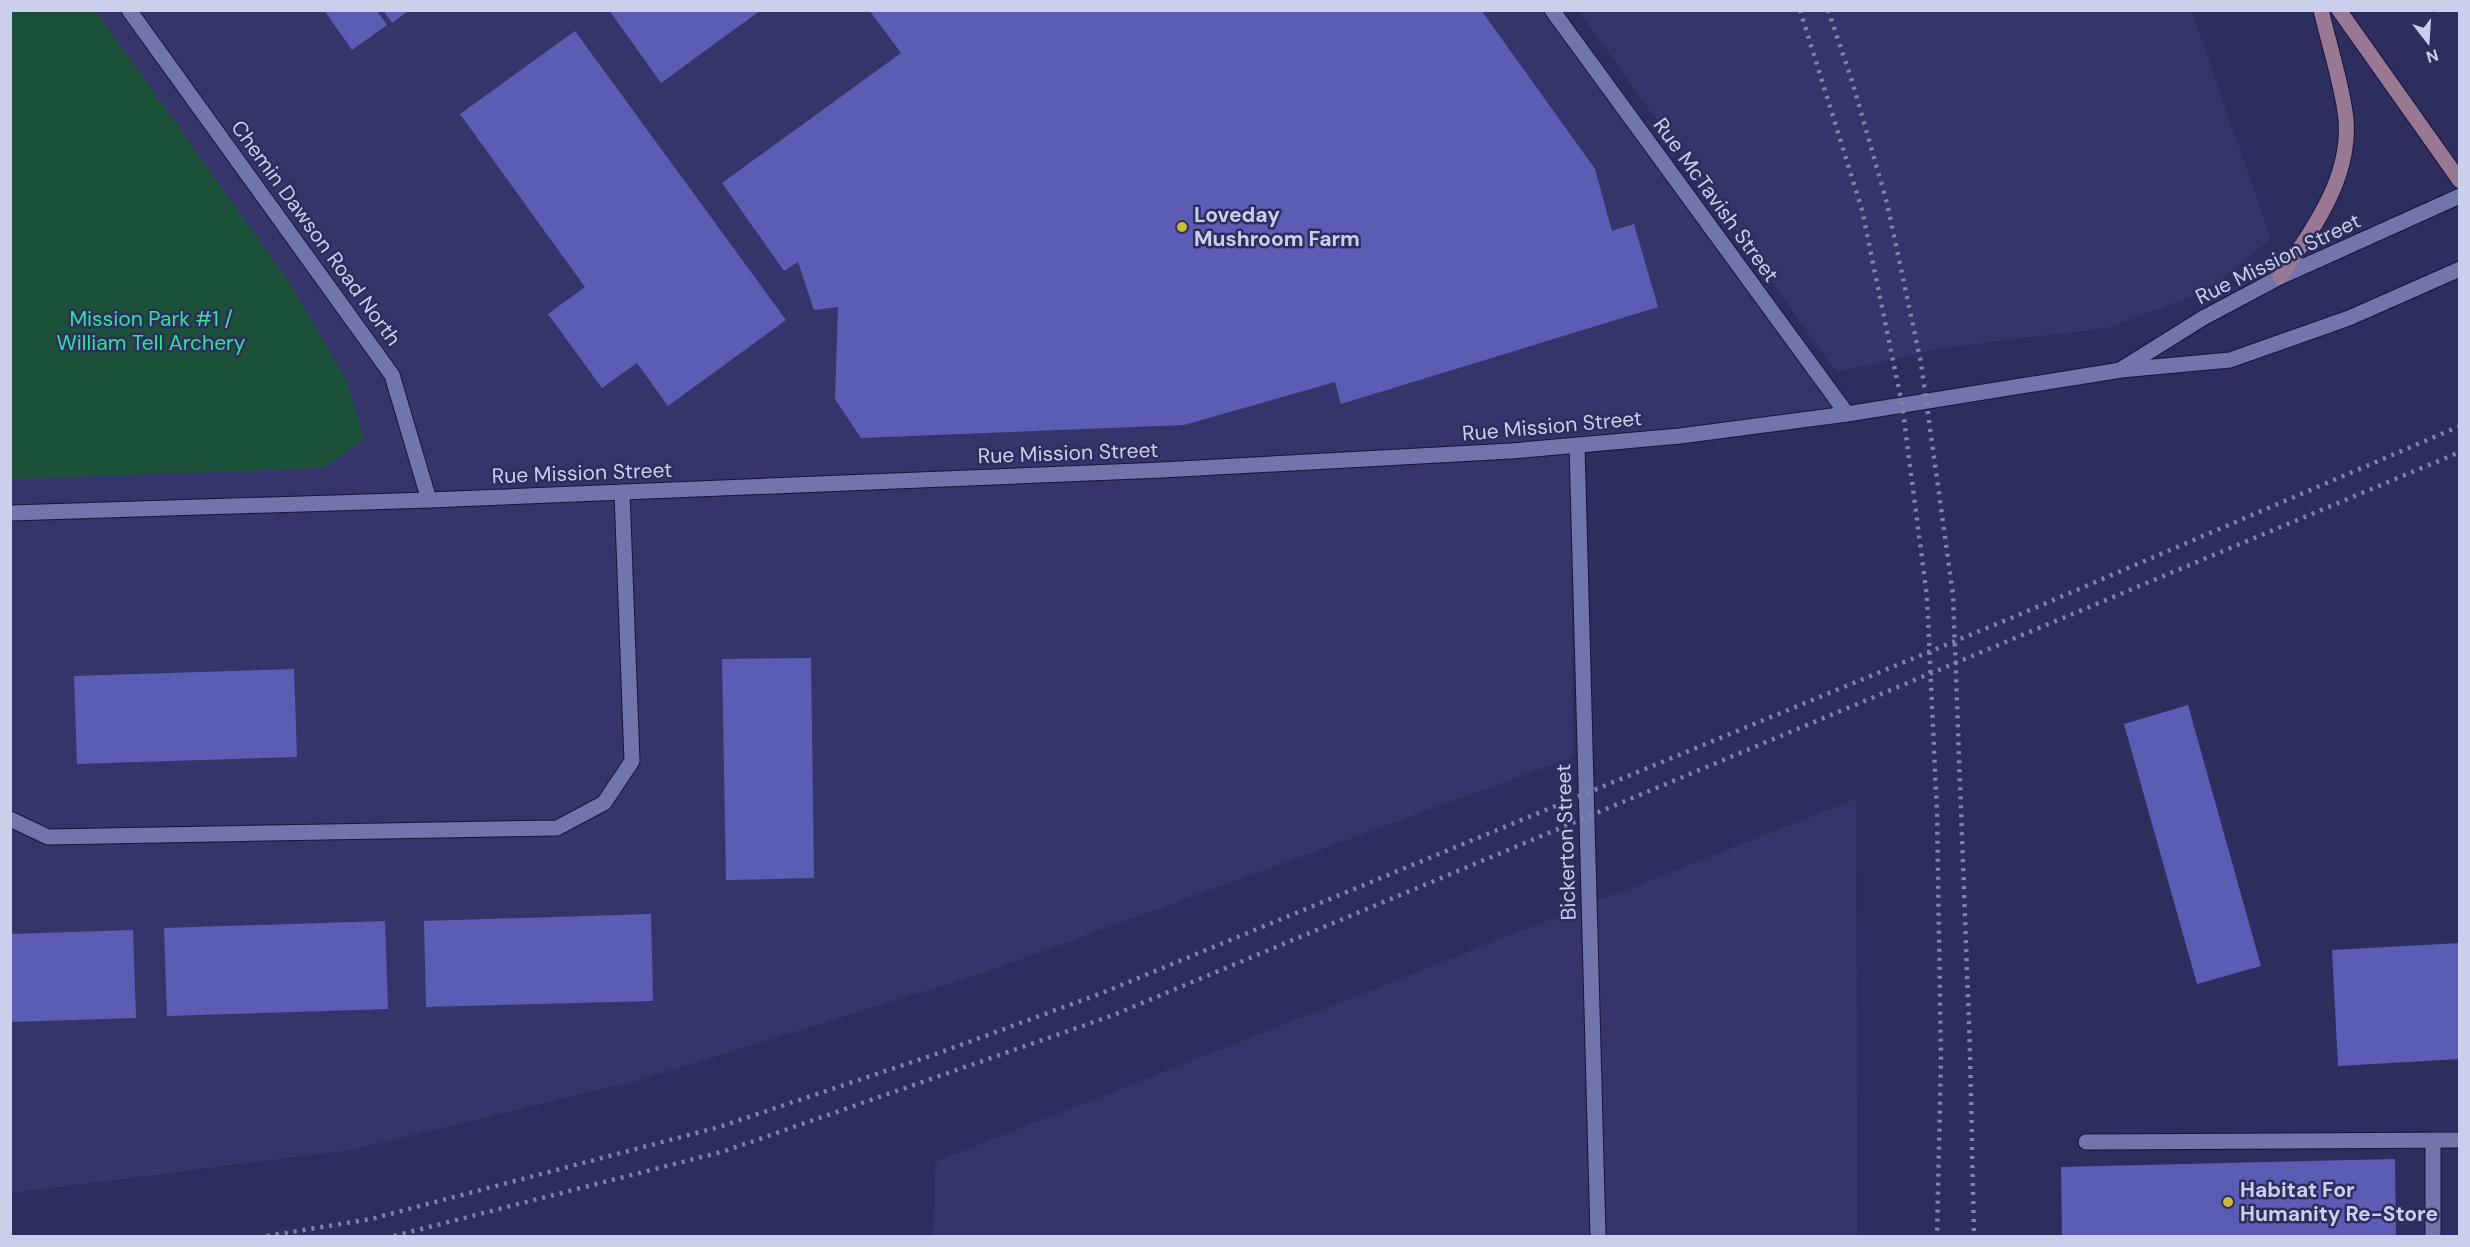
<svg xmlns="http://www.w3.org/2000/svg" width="2470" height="1247" font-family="'DM Sans',sans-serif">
<rect width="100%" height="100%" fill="#2d2e5d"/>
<g fill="#35356b">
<polygon points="10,11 1552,11 1847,414 1571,437 1573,757 986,972 640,1080 351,1150 11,1193"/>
<polygon points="1579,11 2192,11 2271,239 2209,290 2107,328 1942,348 1836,372"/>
<polygon points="1856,799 1858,1236 933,1236 935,1162"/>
</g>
<polygon fill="#1c5139" points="10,11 96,11 291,285 348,384 364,439 324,468 11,479"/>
<g fill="#5c5cb5">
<polygon points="324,10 376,10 387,25 352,50"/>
<polygon points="383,10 409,10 392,23"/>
<polygon points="609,10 761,10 661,83"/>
<polygon points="869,10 1481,10 1595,169 1612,231 1634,224 1658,307 1341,404 1335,382 1184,425 861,438 835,399 838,307 814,310 798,262 784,271 722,183 901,53"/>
<polygon points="575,31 786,320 668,406 637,363 602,388 548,314 585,287 460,114"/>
<polygon points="811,658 814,878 726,880 722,659"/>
<polygon points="294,669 297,757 77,764 74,676"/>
<polygon points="2188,705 2261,966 2197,984 2124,724"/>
<polygon points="651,914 653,1001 426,1007 424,921"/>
<polygon points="385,921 388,1009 167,1016 164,928"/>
<polygon points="133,930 136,1018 10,1022 10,934"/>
<polygon points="2460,943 2460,1059 2338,1066 2332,950"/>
<polygon points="2395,1159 2396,1236 2062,1236 2061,1167"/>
</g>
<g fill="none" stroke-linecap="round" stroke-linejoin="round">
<g stroke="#171440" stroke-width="17">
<g id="service">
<polyline points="10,819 48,837 557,828 604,803 632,761 622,492"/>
<polyline points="2433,1140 2433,1236"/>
<polyline points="2086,1142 2460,1140"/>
</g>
</g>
<g stroke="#171440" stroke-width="17">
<g id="minor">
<polyline points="129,10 392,375 429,500"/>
<polyline points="1552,10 1847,414"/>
<polyline points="1577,445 1598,1236"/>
</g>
</g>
<g stroke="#171440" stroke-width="17">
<g id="tertiary">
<polyline points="2123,368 2203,318 2280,277 2460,196"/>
<polyline points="10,513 429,500 1162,470 1511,451 1680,436 1847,414 2121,370 2230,360 2349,318 2460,269"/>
</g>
</g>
<g stroke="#171440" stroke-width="17">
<g id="secondary">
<polyline points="2339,10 2460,181"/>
<path d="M2280 277C2312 230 2351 179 2346 119 2342 83 2329 45 2321 10"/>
</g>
</g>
<use href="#service" stroke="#7275ab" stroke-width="15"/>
<use href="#minor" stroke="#7275ab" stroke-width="15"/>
<use href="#tertiary" stroke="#7275ab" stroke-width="15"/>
<use href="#secondary" stroke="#987892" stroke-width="15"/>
<g stroke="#8083a8" stroke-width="4.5" stroke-dasharray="3 6" stroke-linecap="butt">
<polyline points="1800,10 1862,210 1902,404 1927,597 1937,813 1941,1058 1937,1236"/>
<polyline points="1828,10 1852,81 1887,203 1921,363 1953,595 1970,1052 1974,1236"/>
<polyline points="267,1236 371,1219 719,1127 936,1054 1102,993 2016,616 2460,426"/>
<polyline points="394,1236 725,1151 1111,1016 2460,452"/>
</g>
</g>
<g fill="#ccb938" stroke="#2d2e5d" stroke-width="2">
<circle cx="1182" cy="227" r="6"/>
<circle cx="2228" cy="1202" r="6"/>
</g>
<g text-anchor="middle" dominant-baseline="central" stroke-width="5" stroke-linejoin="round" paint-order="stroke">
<g font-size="21" fill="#cbcfec" stroke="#2d2e5d">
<text transform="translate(1716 200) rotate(54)">Rue McTavish Street</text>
<text transform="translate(316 233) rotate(54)">Chemin Dawson Road North</text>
<text transform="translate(2278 259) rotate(-26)">Rue Mission Street</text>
<text transform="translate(1552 426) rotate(-5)">Rue Mission Street</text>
<text transform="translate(1068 453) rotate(-2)">Rue Mission Street</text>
<text transform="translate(582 473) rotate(-2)">Rue Mission Street</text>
<text transform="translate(1566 842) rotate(-92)">Bickerton Street</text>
</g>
<g font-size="21" font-weight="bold" fill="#cbcfec" stroke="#2d2e5d" text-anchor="start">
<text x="1194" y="215">Loveday<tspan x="1194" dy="24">Mushroom Farm</tspan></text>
<text x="2240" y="1190">Habitat For<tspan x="2240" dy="24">Humanity Re-Store</tspan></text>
</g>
<g font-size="21" fill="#35e19b" stroke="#2d2e5d">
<text x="151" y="319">Mission Park #1 /<tspan x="151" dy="24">William Tell Archery</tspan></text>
</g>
</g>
<rect width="2470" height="1247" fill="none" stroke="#cbcfec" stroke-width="24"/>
<g transform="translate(2428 42) rotate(163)" stroke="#2d2e5d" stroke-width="4.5" paint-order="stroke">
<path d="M0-4.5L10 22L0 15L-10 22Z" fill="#cbcfec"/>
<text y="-9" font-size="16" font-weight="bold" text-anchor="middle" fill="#cbcfec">N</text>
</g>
</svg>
